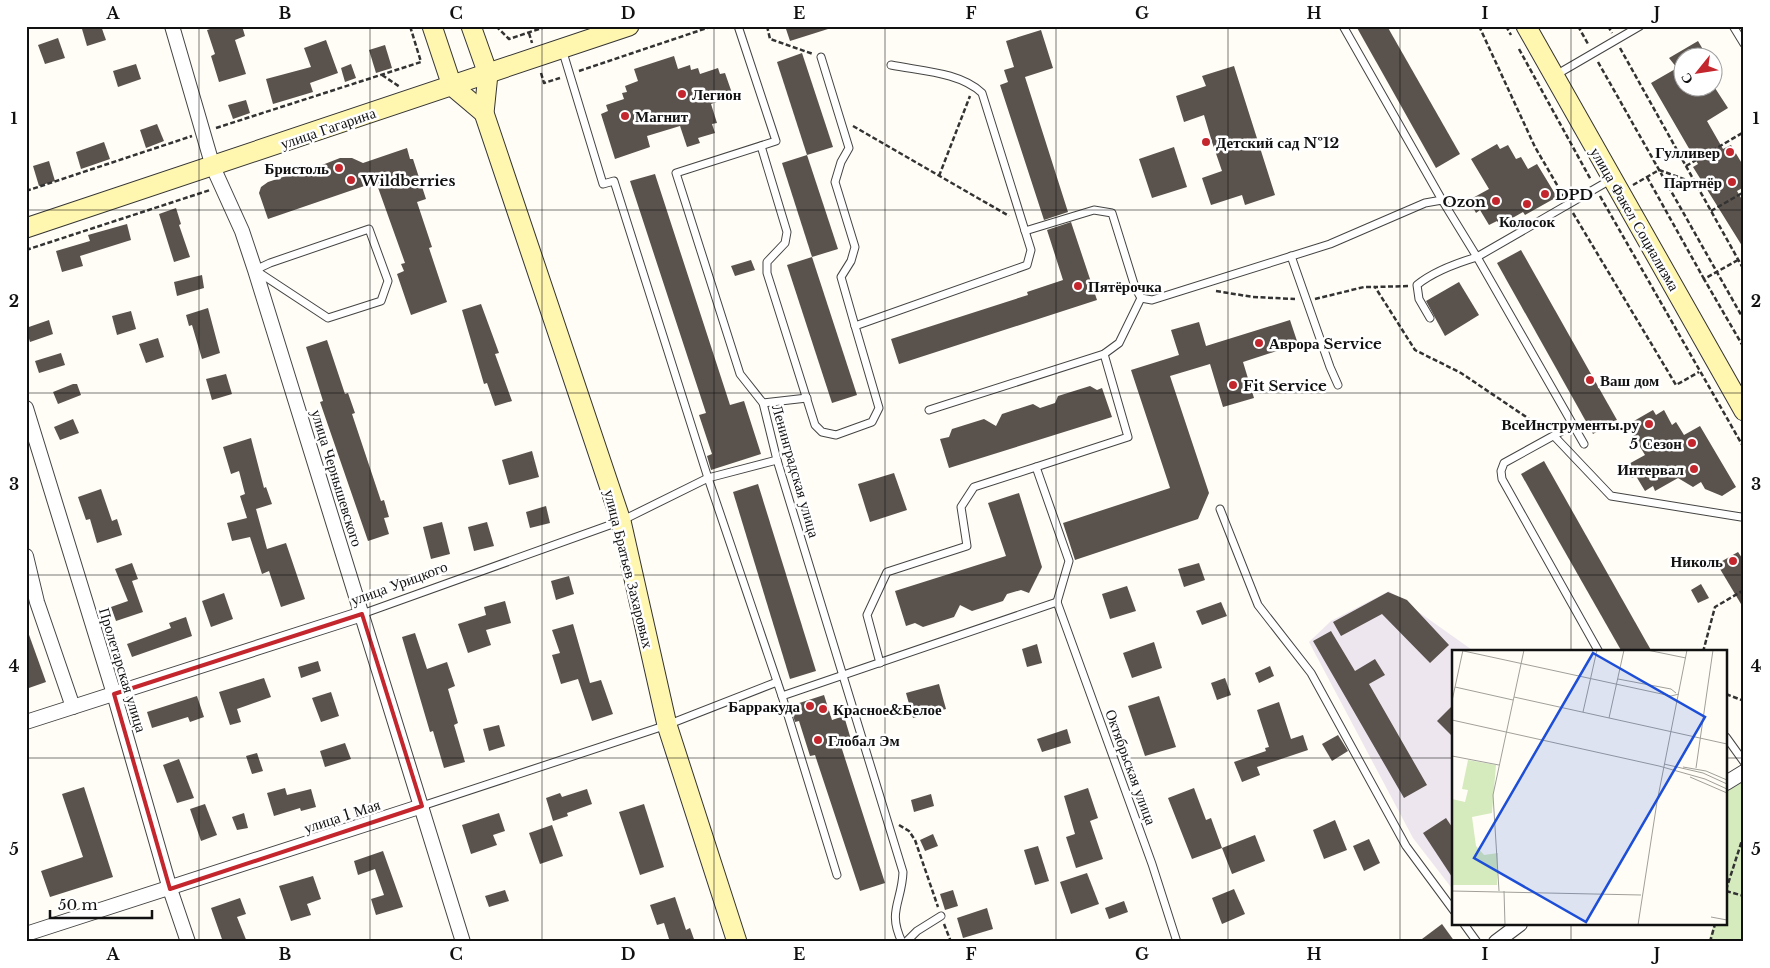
<svg xmlns="http://www.w3.org/2000/svg" width="1770" height="968" font-family="'Libre Baskerville',serif">
<rect width="100%" height="100%" fill="#fffdf5"/>
<polygon fill="#eee6ef" points="1389,591 1475,652 1454,652 1454,891 1413,838 1309,642 1331,621"/>
<polygon fill="#d5ebbd" points="1744,781 1744,942 1708,942 1714,924 1726,924 1726,791"/>
<g fill="#5a524d">
<polygon points="90,26 101,26 106,40 87,46 82,29"/>
<polygon points="220,26 242,26 245,36 235,40 246,74 219,82 211,56 215,54 207,30"/>
<polygon points="785,26 828,26 828,29 790,41"/>
<polygon points="1356,26 1387,26 1460,154 1436,168"/>
<polygon points="1041,30 1053,68 1025,77 1068,212 1044,220 1000,85 1008,82 1004,70 1014,67 1006,41"/>
<polygon points="58,38 65,58 45,64 38,45"/>
<polygon points="326,40 338,73 310,83 313,92 273,104 266,79 311,67 304,48"/>
<polygon points="1698,41 1708,58 1682,58 1682,88 1715,88 1728,108 1707,121 1723,149 1731,145 1744,167 1744,187 1737,191 1744,203 1744,249 1693,167 1698,164 1651,83 1677,68 1669,58"/>
<polygon points="385,45 392,68 376,73 369,50"/>
<polygon points="802,53 833,147 807,155 777,62"/>
<polygon points="674,56 678,69 690,65 691,70 698,68 700,74 718,68 720,74 725,73 733,96 711,104 717,123 712,124 715,133 698,138 700,143 687,147 680,126 647,136 650,147 615,159 601,114 608,111 606,105 624,99 622,93 627,92 625,86 638,81 634,69"/>
<polygon points="136,64 141,79 118,87 113,71"/>
<polygon points="351,64 356,78 345,82 341,68"/>
<polygon points="1234,66 1275,195 1245,205 1242,195 1211,205 1202,178 1222,171 1212,142 1204,115 1184,122 1176,96 1206,86 1202,76"/>
<polygon points="246,100 250,113 233,119 228,105"/>
<polygon points="157,124 164,141 146,148 140,130"/>
<polygon points="104,142 110,159 81,169 76,152"/>
<polygon points="1497,144 1500,149 1508,145 1516,159 1521,157 1528,169 1537,164 1557,197 1525,215 1523,212 1500,225 1497,221 1489,225 1480,210 1476,213 1469,200 1489,189 1471,159"/>
<polygon points="1174,147 1187,187 1152,198 1139,159"/>
<polygon points="407,148 410,159 413,159 426,199 417,202 432,247 429,248 447,302 411,315 397,274 404,271 401,264 405,263 376,182 268,219 259,193 261,187 268,182 295,173 299,174 340,158 352,158 363,163"/>
<polygon points="807,155 838,249 812,257 782,163"/>
<polygon points="49,161 55,181 39,186 33,166"/>
<polygon points="655,174 730,405 744,401 761,454 711,470 707,456 712,454 699,415 706,413 630,181"/>
<polygon points="176,208 181,224 179,225 190,257 174,262 159,214"/>
<polygon points="1071,222 1097,300 899,364 891,339 1028,295 1027,292 1063,280 1047,230"/>
<polygon points="127,224 131,240 80,256 83,266 62,272 56,251 90,241 88,235"/>
<polygon points="1521,250 1617,420 1593,434 1497,263"/>
<polygon points="812,257 857,395 832,403 787,265"/>
<polygon points="751,260 755,270 735,276 731,266"/>
<polygon points="202,275 204,288 177,296 174,282"/>
<polygon points="1459,282 1479,315 1445,336 1426,301"/>
<polygon points="481,304 499,353 495,354 512,401 495,406 487,383 484,384 462,310"/>
<polygon points="208,308 220,353 202,359 192,325 189,326 186,315"/>
<polygon points="131,311 136,329 117,335 112,316"/>
<polygon points="49,320 53,334 30,342 26,328"/>
<polygon points="1290,320 1298,344 1243,362 1254,398 1223,407 1210,364 1170,376 1209,493 1198,519 1075,560 1063,523 1170,488 1131,370 1179,355 1171,330 1199,322 1206,346"/>
<polygon points="158,338 164,357 146,363 139,344"/>
<polygon points="327,340 345,394 348,393 355,413 352,414 381,501 384,500 389,517 384,518 389,534 368,541 320,402 323,401 306,347"/>
<polygon points="61,353 65,365 39,373 35,361"/>
<polygon points="226,374 232,394 212,400 206,379"/>
<polygon points="73,384 77,384 81,395 58,404 53,392"/>
<polygon points="1090,386 1097,390 1102,388 1112,417 949,468 940,439 949,437 952,429 984,419 996,426 1002,414 1033,404 1040,408 1055,403 1058,396"/>
<polygon points="1653,410 1656,415 1664,410 1672,425 1676,422 1684,435 1700,426 1736,487 1722,496 1705,489 1701,482 1693,487 1678,478 1655,491 1653,486 1645,491 1636,476 1632,478 1625,466 1645,455 1627,425"/>
<polygon points="73,419 79,433 60,440 54,427"/>
<polygon points="251,438 264,488 266,487 272,504 256,509 267,549 286,543 305,599 281,607 269,571 262,574 250,537 232,541 227,523 247,518 240,496 245,494 239,471 231,474 223,447"/>
<polygon points="532,451 539,477 509,485 502,460"/>
<polygon points="1544,461 1652,652 1622,652 1557,538 1521,474"/>
<polygon points="894,473 907,510 870,522 858,484"/>
<polygon points="758,484 816,671 790,679 733,492"/>
<polygon points="101,489 112,521 117,519 122,535 97,543 90,519 86,520 78,497"/>
<polygon points="1019,493 1042,567 1029,593 1021,590 1007,594 1003,601 972,611 960,605 954,617 923,627 915,623 906,626 895,591 1006,556 988,503"/>
<polygon points="546,506 550,523 530,528 526,512"/>
<polygon points="442,522 450,554 431,559 423,527"/>
<polygon points="487,522 494,546 474,551 468,527"/>
<polygon points="1738,552 1744,561 1744,609 1717,564"/>
<polygon points="132,563 138,579 132,581 143,612 116,621 111,607 128,601 115,569"/>
<polygon points="1199,563 1205,580 1184,587 1178,569"/>
<polygon points="569,576 574,594 556,600 551,581"/>
<polygon points="1701,584 1709,598 1698,603 1691,590"/>
<polygon points="1127,586 1136,611 1110,619 1102,594"/>
<polygon points="1388,592 1407,600 1449,645 1430,663 1382,614 1341,636 1333,622"/>
<polygon points="224,593 233,619 211,627 202,601"/>
<polygon points="505,601 511,623 486,630 491,645 468,653 458,624 486,615 484,607"/>
<polygon points="1221,602 1227,616 1202,625 1196,611"/>
<polygon points="186,617 192,636 132,657 127,644 171,628 169,623"/>
<polygon points="573,624 590,683 601,680 613,714 592,721 578,679 561,684 552,655 560,653 552,630"/>
<polygon points="1331,631 1355,671 1375,659 1385,675 1369,684 1427,785 1404,798 1313,641"/>
<polygon points="26,632 28,632 46,682 26,689"/>
<polygon points="415,633 427,669 447,662 455,686 448,689 458,723 454,725 465,762 444,768 433,731 430,732 402,637"/>
<polygon points="1154,642 1162,668 1132,678 1123,653"/>
<polygon points="1037,644 1042,663 1027,667 1022,649"/>
<polygon points="318,661 321,671 301,678 298,667"/>
<polygon points="1270,666 1274,676 1259,683 1255,673"/>
<polygon points="264,678 271,697 237,709 241,722 230,725 219,692"/>
<polygon points="1225,678 1231,695 1217,700 1211,683"/>
<polygon points="939,684 946,709 913,718 906,693"/>
<polygon points="331,692 339,716 321,722 312,698"/>
<polygon points="824,695 832,720 844,716 852,743 841,746 885,883 860,891 815,755 810,756 799,721 795,722 790,706"/>
<polygon points="197,696 204,717 190,722 188,717 152,728 147,712"/>
<polygon points="1159,696 1176,747 1145,756 1128,706"/>
<polygon points="1279,702 1291,739 1303,735 1308,750 1257,767 1260,775 1242,782 1234,762 1266,751 1265,748 1269,747 1257,710"/>
<polygon points="1454,704 1454,738 1437,721"/>
<polygon points="499,725 505,746 489,751 483,729"/>
<polygon points="1067,729 1071,743 1042,752 1037,739"/>
<polygon points="1338,735 1348,751 1332,761 1322,744"/>
<polygon points="345,743 351,759 325,767 320,751"/>
<polygon points="257,753 263,771 252,774 246,756"/>
<polygon points="179,759 194,798 177,803 163,765"/>
<polygon points="84,787 113,877 50,897 41,871 83,857 62,794"/>
<polygon points="285,788 287,795 311,789 316,807 301,811 300,808 274,816 267,793"/>
<polygon points="1088,788 1098,818 1090,821 1103,859 1076,868 1066,837 1075,834 1064,796"/>
<polygon points="1194,788 1206,820 1211,818 1222,848 1192,859 1168,798"/>
<polygon points="587,789 592,804 567,813 568,816 553,821 546,798 560,793 562,797"/>
<polygon points="931,794 934,806 914,812 911,800"/>
<polygon points="205,804 217,835 201,841 190,809"/>
<polygon points="644,804 664,867 640,875 619,812"/>
<polygon points="244,813 248,828 237,830 232,817"/>
<polygon points="499,813 505,831 493,835 497,845 471,854 462,825"/>
<polygon points="1446,818 1454,830 1454,880 1423,833"/>
<polygon points="1335,820 1347,850 1324,859 1313,830"/>
<polygon points="552,825 563,856 540,864 529,833"/>
<polygon points="933,834 938,846 925,851 920,840"/>
<polygon points="1255,835 1265,861 1232,874 1222,848"/>
<polygon points="1369,839 1380,863 1364,871 1353,846"/>
<polygon points="1038,846 1049,881 1035,885 1024,850"/>
<polygon points="383,851 403,907 376,915 371,899 384,895 375,869 358,875 354,861"/>
<polygon points="1087,873 1099,904 1071,914 1060,882"/>
<polygon points="313,876 321,899 307,904 311,915 291,921 279,886"/>
<polygon points="1234,889 1245,914 1222,924 1212,898"/>
<polygon points="505,890 509,901 489,907 485,896"/>
<polygon points="953,890 958,906 945,910 940,894"/>
<polygon points="675,897 686,930 690,928 695,942 670,942 664,923 657,925 650,905"/>
<polygon points="240,898 246,914 237,917 247,942 223,942 211,908"/>
<polygon points="1124,901 1128,912 1109,919 1105,908"/>
<polygon points="987,908 993,929 963,938 957,918"/>
<polygon points="1442,924 1455,942 1418,942"/>
</g>
<g fill="none" stroke-linecap="round" stroke-linejoin="round">
<g stroke="#444" stroke-width="9">
<g id="service">
<path d="M738 26 776 141 676 173 740 374 763 403 777 460 903 872C902 902 887 911 902 942"/>
<polyline points="1343,26 1442,200"/>
<polyline points="1733,26 1744,44"/>
<polyline points="562,49 603,184 614,181 708,478 782,696"/>
<polyline points="821,57 849,148 841,162 835,182 855,247 851,261 841,277 855,326"/>
<polyline points="1554,76 1640,26"/>
<path d="M761 146 787 232 785 243 767 262V273L815 425 822 432 836 435 872 422 879 408 855 326 1027 265 1031 250 982 93C960 72 920 71 891 65"/>
<polygon points="369,229 388,281 381,301 328,318 255,270 270,263"/>
<polyline points="1025,231 1094,210 1112,213 1135,287 1141,298 1152,300 1330,244 1425,203 1442,200 1477,257 1612,179"/>
<polyline points="1291,256 1330,367 1338,385"/>
<path d="M1430 318 1419 299 1417 285C1434 271 1457 263 1477 257L1584 444"/>
<polyline points="1104,354 1119,343 1141,298"/>
<polyline points="763,403 807,398"/>
<polyline points="929,410 1104,354 1128,437 1036,467"/>
<polyline points="1573,425 1504,463 1501,471 1502,479 1599,652"/>
<polyline points="1554,436 1611,496 1741,517 1744,516"/>
<polyline points="1220,509 1258,605 1311,673 1406,846 1454,911"/>
<polyline points="1057,602 1152,864 1177,942"/>
<polyline points="362,614 621,521 708,478 777,460"/>
<polyline points="880,663 867,615 887,572 967,546 961,507 974,487 1036,467 1069,561 1057,602"/>
<polyline points="1726,737 1744,762"/>
<polyline points="422,806 667,725 777,682"/>
<polyline points="837,875 782,696 1057,602"/>
<polyline points="1464,924 1477,942"/>
<polyline points="906,942 917,931 941,916"/>
</g>
</g>
<g stroke="#444" stroke-width="16">
<g id="minor">
<polyline points="172,26 213,167 242,231 255,270 463,942"/>
<polyline points="26,408 114,694 170,889 188,942"/>
<polyline points="26,556 37,602 73,707"/>
<polyline points="26,722 362,614"/>
<polyline points="1726,783 1744,772"/>
<polyline points="26,934 422,806"/>
<polyline points="1496,942 1520,924"/>
</g>
</g>
<g stroke="#333" stroke-width="21">
<g id="secondary">
<polyline points="432,26 452,86"/>
<polyline points="471,26 488,74 484,113 621,521 667,725 737,942"/>
<polyline points="1526,26 1744,411"/>
<polyline points="452,86 484,113"/>
<polyline points="26,228 629,26"/>
</g>
</g>
<g stroke="#333" stroke-width="2.5" stroke-dasharray="5 2.5" stroke-linecap="butt">
<polyline points="496,26 509,39 548,26"/>
<polyline points="767,26 770,39 813,54"/>
<polyline points="1479,26 1535,147 1564,197"/>
<polyline points="1506,26 1511,35"/>
<polyline points="1578,26 1588,44"/>
<polyline points="1608,26 1612,33"/>
<polyline points="529,33 532,43"/>
<polyline points="1620,48 1744,270"/>
<polyline points="1519,49 1591,180"/>
<polyline points="1598,62 1744,320"/>
<polyline points="579,71 713,26"/>
<polyline points="541,73 544,83 560,78"/>
<polyline points="382,75 400,87"/>
<polyline points="853,126 1009,216"/>
<polyline points="216,128 421,62 410,26"/>
<polyline points="1686,166 1744,132"/>
<polyline points="939,176 970,96"/>
<polyline points="1647,177 1704,279"/>
<polyline points="1633,185 1659,170 1695,183"/>
<polyline points="26,191 192,136"/>
<polyline points="1600,196 1744,448"/>
<polyline points="1711,211 1744,192"/>
<polyline points="1573,213 1676,385 1699,372"/>
<polyline points="26,250 210,190"/>
<polyline points="1738,260 1704,279 1744,348"/>
<polyline points="1408,286 1375,287 1415,350 1461,373 1544,429"/>
<polyline points="1216,291 1253,297 1295,299"/>
<polyline points="1315,299 1364,287 1375,287"/>
<polyline points="1703,652 1715,607 1744,590"/>
<polyline points="1726,694 1744,701"/>
<polyline points="899,825 909,831 915,840 938,907"/>
<polyline points="1726,890 1744,834"/>
<polyline points="1726,891 1744,896"/>
<polyline points="944,924 951,942"/>
<polyline points="1710,942 1715,924"/>
</g>
<use href="#service" stroke="#fff" stroke-width="7"/>
<use href="#minor" stroke="#fff" stroke-width="14"/>
<use href="#secondary" stroke="#fff6b0" stroke-width="19"/>
</g>
<path fill="none" stroke="#c4262e" stroke-width="4" stroke-linejoin="round" d="M362 614 422 806 170 889 114 694Z"/>
<path fill="none" stroke="#111" stroke-width="1" stroke-opacity="0.55" d="M199 26V942M370 26V942M542 26V942M714 26V942M885 26V942M1056 26V942M1228 26V942M1400 26V942M1571 26V652M26 210H1744M26 393H1744M26 575H1744M26 758H1454M1726 758H1744M1571 924V942"/>
<g fill="#c4262e" stroke="#fff" stroke-width="2">
<circle cx="682" cy="94" r="5"/>
<circle cx="625" cy="116" r="5"/>
<circle cx="1206" cy="142" r="5"/>
<circle cx="1730" cy="152" r="5"/>
<circle cx="339" cy="168" r="5"/>
<circle cx="351" cy="180" r="5"/>
<circle cx="1732" cy="182" r="5"/>
<circle cx="1545" cy="194" r="5"/>
<circle cx="1496" cy="201" r="5"/>
<circle cx="1527" cy="204" r="5"/>
<circle cx="1078" cy="286" r="5"/>
<circle cx="1259" cy="343" r="5"/>
<circle cx="1590" cy="380" r="5"/>
<circle cx="1233" cy="385" r="5"/>
<circle cx="1649" cy="424" r="5"/>
<circle cx="1692" cy="443" r="5"/>
<circle cx="1694" cy="469" r="5"/>
<circle cx="1733" cy="561" r="5"/>
<circle cx="810" cy="706" r="5"/>
<circle cx="823" cy="709" r="5"/>
<circle cx="818" cy="740" r="5"/>
</g>
<g text-anchor="middle" dominant-baseline="central" stroke-width="5" stroke-linejoin="round" paint-order="stroke">
<g font-size="15" font-weight="bold" fill="#111" stroke="#fff" text-anchor="start">
<text x="692" y="94">Легион</text>
<text x="635" y="116">Магнит</text>
<text x="1216" y="142">Детский сад №12</text>
<text x="1720" y="152" text-anchor="end">Гулливер</text>
<text x="329" y="168" text-anchor="end">Бристоль</text>
<text x="361" y="180">Wildberries</text>
<text x="1722" y="182" text-anchor="end">Партнёр</text>
<text x="1555" y="194">DPD</text>
<text x="1486" y="201" text-anchor="end">Ozon</text>
<text x="1527" y="221" text-anchor="middle">Колосок</text>
<text x="1088" y="286">Пятёрочка</text>
<text x="1269" y="343">Аврора Service</text>
<text x="1600" y="380">Ваш дом</text>
<text x="1243" y="385">Fit Service</text>
<text x="1639" y="424" text-anchor="end">ВсеИнструменты.ру</text>
<text x="1682" y="443" text-anchor="end">5 Сезон</text>
<text x="1684" y="469" text-anchor="end">Интервал</text>
<text x="1723" y="561" text-anchor="end">Николь</text>
<text x="800" y="706" text-anchor="end">Барракуда</text>
<text x="833" y="709">Красное&amp;Белое</text>
<text x="828" y="740">Глобал Эм</text>
</g>
<g font-size="15" fill="#111" stroke="#fff">
<text transform="translate(328 128) rotate(-19)">улица Гагарина</text>
<text transform="translate(1635 219) rotate(60)">улица Факел Социализма</text>
<text transform="translate(796 471) rotate(74)">Ленинградская улица</text>
<text transform="translate(337 478) rotate(73)">улица Чернышевского</text>
<text transform="translate(629 569) rotate(76)">улица Братьев Захаровых</text>
<text transform="translate(399 583) rotate(-20)">улица Урицкого</text>
<text transform="translate(123 670) rotate(73)">Пролетарская улица</text>
<text transform="translate(1131 767) rotate(70)">Октябрьская улица</text>
<text transform="translate(342 816) rotate(-18)">улица 1 Мая</text>
</g>
</g>
<g transform="translate(1452 650)">
<rect width="275" height="275" fill="#fffdf5"/>
<path d="M16 110 44 115 40 163 20 167 24 196 32 205 46 203 45 235H0V149L13 152 16 140 10 139Z" fill="#d5ebbd"/>
<path fill="none" stroke="#a09f9a" stroke-width="1" d="M7 0 219 46 227 44M195 0 234 8M166 29 219 39 224 43M3 37 61 50M62 47 275 94M0 51 11 0M131 62 145 0M157 68 172 0M0 70 207 116 253 129 275 139M0 106 47 115M212 114 251 123 275 134M231 117 254 121 275 130M244 118 261 0M238 127 275 143M0 241 189 245M47 241 41 145 72 0M52 241 53 275M259 267 275 270M186 275 205 152 235 0"/>
<path fill="#1d4ed8" fill-opacity="0.15" stroke="#1d4ed8" stroke-width="2.5" d="M141 3 253 67 134 272 22 208Z"/>
<rect width="275" height="275" fill="none" stroke="#111" stroke-width="2.5"/>
</g>
<rect width="1770" height="968" fill="none" stroke="#ffffff" stroke-width="55"/>
<g transform="translate(1698 72) rotate(240)"><circle r="24" fill="#ffffff" stroke="#a0a0a0"/>
<path d="M0-4L9 19L0 12L-9 19Z" fill="#c4262e"/>
<text y="-8" font-size="14" font-weight="bold" text-anchor="middle" fill="#111111">С</text>
</g>
<path d="M50 910v8h102v-8" fill="none" stroke="#111111" stroke-width="2.5"/>
<text x="58" y="910" font-size="15" fill="#111111" stroke="#ffffff" stroke-width="4" paint-order="stroke">50 m</text>
<rect x="28" y="28" width="1714" height="912" fill="none" stroke="#111" stroke-width="2"/>
<g font-size="16" text-anchor="middle" font-weight="bold" fill="#111">
<text x="113" y="19">A</text>
<text x="285" y="19">B</text>
<text x="456" y="19">C</text>
<text x="628" y="19">D</text>
<text x="799" y="19">E</text>
<text x="971" y="19">F</text>
<text x="1142" y="19">G</text>
<text x="1314" y="19">H</text>
<text x="1485" y="19">I</text>
<text x="1657" y="19">J</text>
<text x="14" y="124">1</text>
<text x="1756" y="124">1</text>
<text x="14" y="307">2</text>
<text x="1756" y="307">2</text>
<text x="14" y="490">3</text>
<text x="1756" y="490">3</text>
<text x="14" y="672">4</text>
<text x="1756" y="672">4</text>
<text x="14" y="855">5</text>
<text x="1756" y="855">5</text>
<text x="113" y="960">A</text>
<text x="285" y="960">B</text>
<text x="456" y="960">C</text>
<text x="628" y="960">D</text>
<text x="799" y="960">E</text>
<text x="971" y="960">F</text>
<text x="1142" y="960">G</text>
<text x="1314" y="960">H</text>
<text x="1485" y="960">I</text>
<text x="1657" y="960">J</text>
</g>
</svg>
